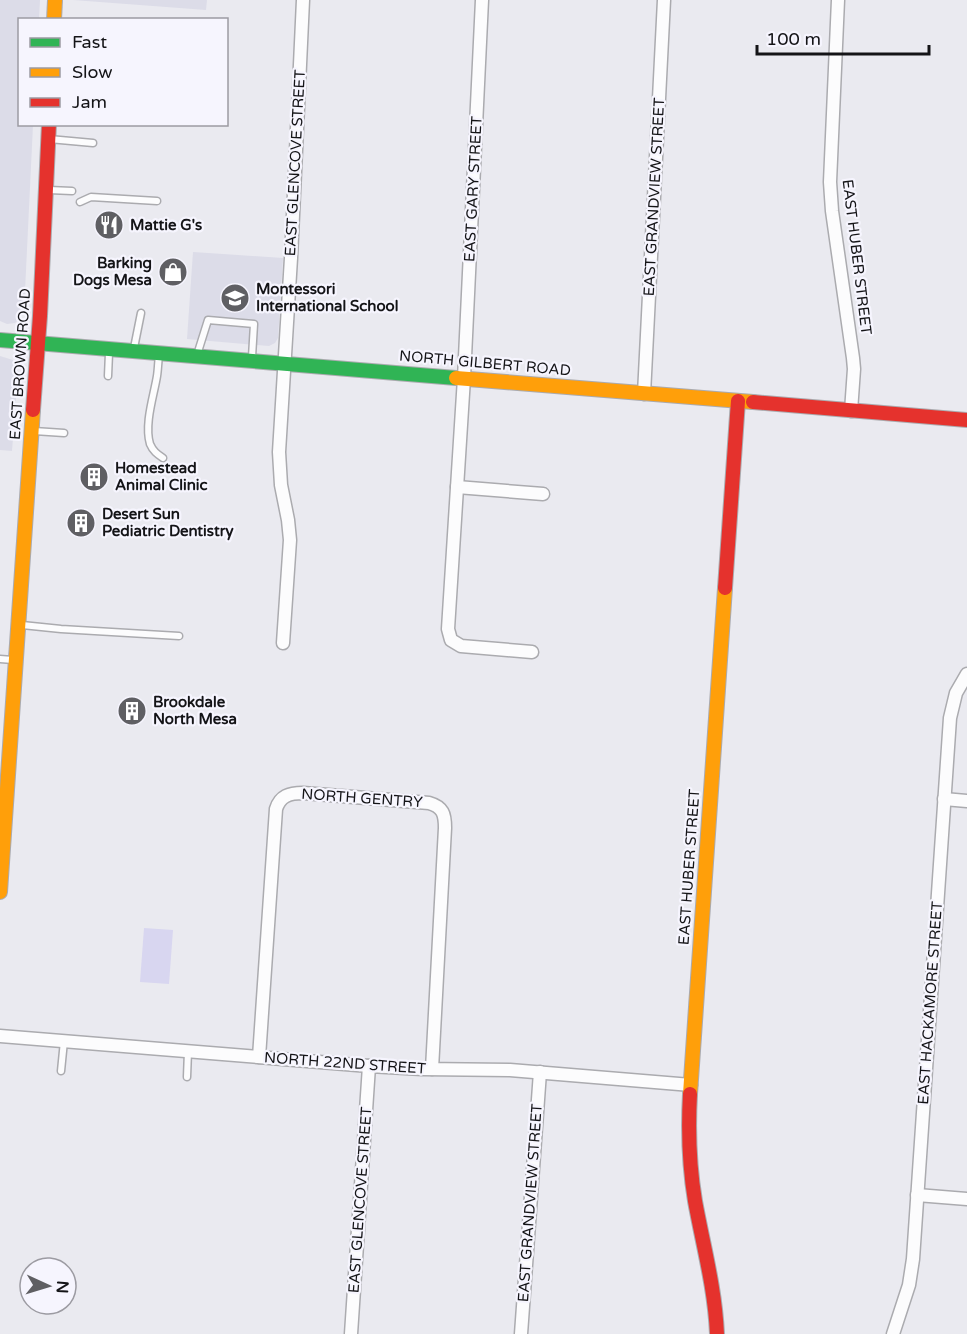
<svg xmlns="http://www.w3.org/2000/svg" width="967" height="1334" font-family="'Varela Round',sans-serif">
<rect width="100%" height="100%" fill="#eaeaf0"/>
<g fill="#dcdce8">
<polygon points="0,0 40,0 39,19 20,20 20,124 33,125 24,312 18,320 15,323 7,324 0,321"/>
<polygon points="73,0 207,0 206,10"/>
<polygon points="193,252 283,258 278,338 275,343 269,346 187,339"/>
<polygon points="0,356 13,360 17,365 18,370 12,451 0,450"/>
</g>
<polygon fill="#d8d6f0" points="144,928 173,930 169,984 140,982"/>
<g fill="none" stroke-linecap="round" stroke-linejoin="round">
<g stroke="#ababaf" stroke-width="9">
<g id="lane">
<polyline points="49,139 93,143"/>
<polyline points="49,190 72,191"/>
<polyline points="80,202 91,197 157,201"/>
<polyline points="134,348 141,313"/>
<polyline points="197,355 208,320 254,324 252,357"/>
<path d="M159 356C158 363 158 370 157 376 154 395 144 424 150 444 153 451 157 454 163 458"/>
<polyline points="108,376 109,353"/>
<polyline points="34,431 64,433"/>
<polyline points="22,625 61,629 179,636"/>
<polyline points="0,659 13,660"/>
<polyline points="61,1071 64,1041"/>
<polyline points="187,1077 188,1051"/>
</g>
</g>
<g stroke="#ababaf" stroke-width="15">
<g id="street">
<polyline points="482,0 464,378 448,629 451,640 461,646 532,652"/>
<polyline points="838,0 830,182 832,211 853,358 854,369 851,411"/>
<polyline points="644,394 664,0"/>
<polyline points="457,487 543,494"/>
<polyline points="283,643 290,540 288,520 281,485 279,452 291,258 303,0"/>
<polyline points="944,799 967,801"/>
<polyline points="0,1036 369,1066 422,1069 510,1070 691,1085"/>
<path d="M259 1057 276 809C280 796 289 793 303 793L429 803C443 807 445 814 445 828L432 1069"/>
<polyline points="917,1195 967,1199"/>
<polyline points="351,1334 369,1066"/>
<polyline points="521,1334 540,1072"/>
<polyline points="893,1334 909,1285 913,1259 950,718 956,693 967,674"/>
</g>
</g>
<g stroke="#ababaf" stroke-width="16">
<polyline id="fast" points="0,340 456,378"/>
</g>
<g stroke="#ababaf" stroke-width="16">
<g id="slow">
<polyline points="54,20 55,0"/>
<polyline points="456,378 753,402"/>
<polyline points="0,892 33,410"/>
<polyline points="690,1094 725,588"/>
</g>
</g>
<g stroke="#ababaf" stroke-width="16">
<g id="jam">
<polyline points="753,402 967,420"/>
<polyline points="33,410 40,316 49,124"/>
<polyline points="725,588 738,401"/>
<path d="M690 1094C688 1130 689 1165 695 1201 703 1245 715 1288 717 1334"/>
</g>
</g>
<use href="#lane" stroke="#fcfcfd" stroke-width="6"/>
<use href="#street" stroke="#fcfcfd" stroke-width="12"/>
<use href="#fast" stroke="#30b455" stroke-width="14"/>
<use href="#slow" stroke="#ff9f0a" stroke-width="14"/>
<use href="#jam" stroke="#e5322d" stroke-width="14"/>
</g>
<defs>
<g id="restaurant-disc" transform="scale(1.5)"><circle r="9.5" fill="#5f5f63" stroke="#f6f5fe"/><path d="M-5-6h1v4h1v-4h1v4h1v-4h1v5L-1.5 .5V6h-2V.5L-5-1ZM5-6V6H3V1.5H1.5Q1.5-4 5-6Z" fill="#fff"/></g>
<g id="shop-disc" transform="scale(1.5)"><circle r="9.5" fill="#5f5f63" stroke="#f6f5fe"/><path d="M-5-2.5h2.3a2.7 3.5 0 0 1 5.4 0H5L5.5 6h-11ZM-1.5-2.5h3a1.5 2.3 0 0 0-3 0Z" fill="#fff"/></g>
<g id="school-disc" transform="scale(1.5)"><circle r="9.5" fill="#5f5f63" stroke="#f6f5fe"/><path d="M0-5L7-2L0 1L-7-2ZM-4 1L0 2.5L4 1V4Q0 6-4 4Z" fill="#fff"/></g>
<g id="building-disc" transform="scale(1.5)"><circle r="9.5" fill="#5f5f63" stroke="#f6f5fe"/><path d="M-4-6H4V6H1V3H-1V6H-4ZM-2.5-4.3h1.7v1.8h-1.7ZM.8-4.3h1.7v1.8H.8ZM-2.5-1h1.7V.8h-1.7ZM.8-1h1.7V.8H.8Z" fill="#fff"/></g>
</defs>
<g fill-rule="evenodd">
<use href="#restaurant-disc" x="109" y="225"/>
<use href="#shop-disc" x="173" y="272"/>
<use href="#school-disc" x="235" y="298"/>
<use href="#building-disc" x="94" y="477"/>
<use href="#building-disc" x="81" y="523"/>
<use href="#building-disc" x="132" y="711"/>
</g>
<g text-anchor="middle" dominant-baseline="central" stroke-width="4.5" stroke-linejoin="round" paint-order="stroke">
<g font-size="15" fill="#141417" stroke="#f6f5fe">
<text transform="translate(295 163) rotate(-87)">EAST GLENCOVE STREET</text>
<text transform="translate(473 189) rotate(-87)">EAST GARY STREET</text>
<text transform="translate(654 197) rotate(-87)">EAST GRANDVIEW STREET</text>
<text transform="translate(857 257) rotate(83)">EAST HUBER STREET</text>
<text transform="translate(485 363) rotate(5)">NORTH GILBERT ROAD</text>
<text transform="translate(20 364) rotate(-86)">EAST BROWN ROAD</text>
<text transform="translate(362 798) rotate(4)">NORTH GENTRY</text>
<text transform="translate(689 867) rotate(-86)">EAST HUBER STREET</text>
<text transform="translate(930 1003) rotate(-86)">EAST HACKAMORE STREET</text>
<text transform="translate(345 1063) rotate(4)">NORTH 22ND STREET</text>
<text transform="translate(360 1200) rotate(-86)">EAST GLENCOVE STREET</text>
<text transform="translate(530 1203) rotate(-86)">EAST GRANDVIEW STREET</text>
</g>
<g font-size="15" font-weight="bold" fill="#141417" stroke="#f6f5fe" text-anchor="start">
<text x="130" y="225">Mattie G's</text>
<text x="152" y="263" text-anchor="end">Barking<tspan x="152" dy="17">Dogs Mesa</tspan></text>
<text x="256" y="289">Montessori<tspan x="256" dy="17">International School</tspan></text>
<text x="115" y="468">Homestead<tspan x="115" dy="17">Animal Clinic</tspan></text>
<text x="102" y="514">Desert Sun<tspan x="102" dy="17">Pediatric Dentistry</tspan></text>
<text x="153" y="702">Brookdale<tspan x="153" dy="17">North Mesa</tspan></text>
</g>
</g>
<rect x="18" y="18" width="210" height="108" fill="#f6f5fe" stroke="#9c9ba2" stroke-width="1.5"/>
<rect x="30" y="38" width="30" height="9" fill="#30b455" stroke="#9c9ba2" stroke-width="1.5"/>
<text x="72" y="48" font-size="18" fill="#141417">Fast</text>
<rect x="30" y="68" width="30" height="9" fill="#ff9f0a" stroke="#9c9ba2" stroke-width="1.5"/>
<text x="72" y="78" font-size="18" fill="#141417">Slow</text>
<rect x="30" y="98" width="30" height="9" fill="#e5322d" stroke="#9c9ba2" stroke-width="1.5"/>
<text x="72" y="108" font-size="18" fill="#141417">Jam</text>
<g transform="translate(48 1286) rotate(94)"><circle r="28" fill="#f6f5fe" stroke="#9c9ba2" stroke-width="1.5"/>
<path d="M0-4.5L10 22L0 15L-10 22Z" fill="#5f5f63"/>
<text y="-9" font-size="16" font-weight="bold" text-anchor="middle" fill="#141417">N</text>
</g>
<path d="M757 45v9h172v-9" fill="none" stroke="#141417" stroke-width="3"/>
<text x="766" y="45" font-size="18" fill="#141417" stroke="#f6f5fe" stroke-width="4.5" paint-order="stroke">100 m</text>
</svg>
